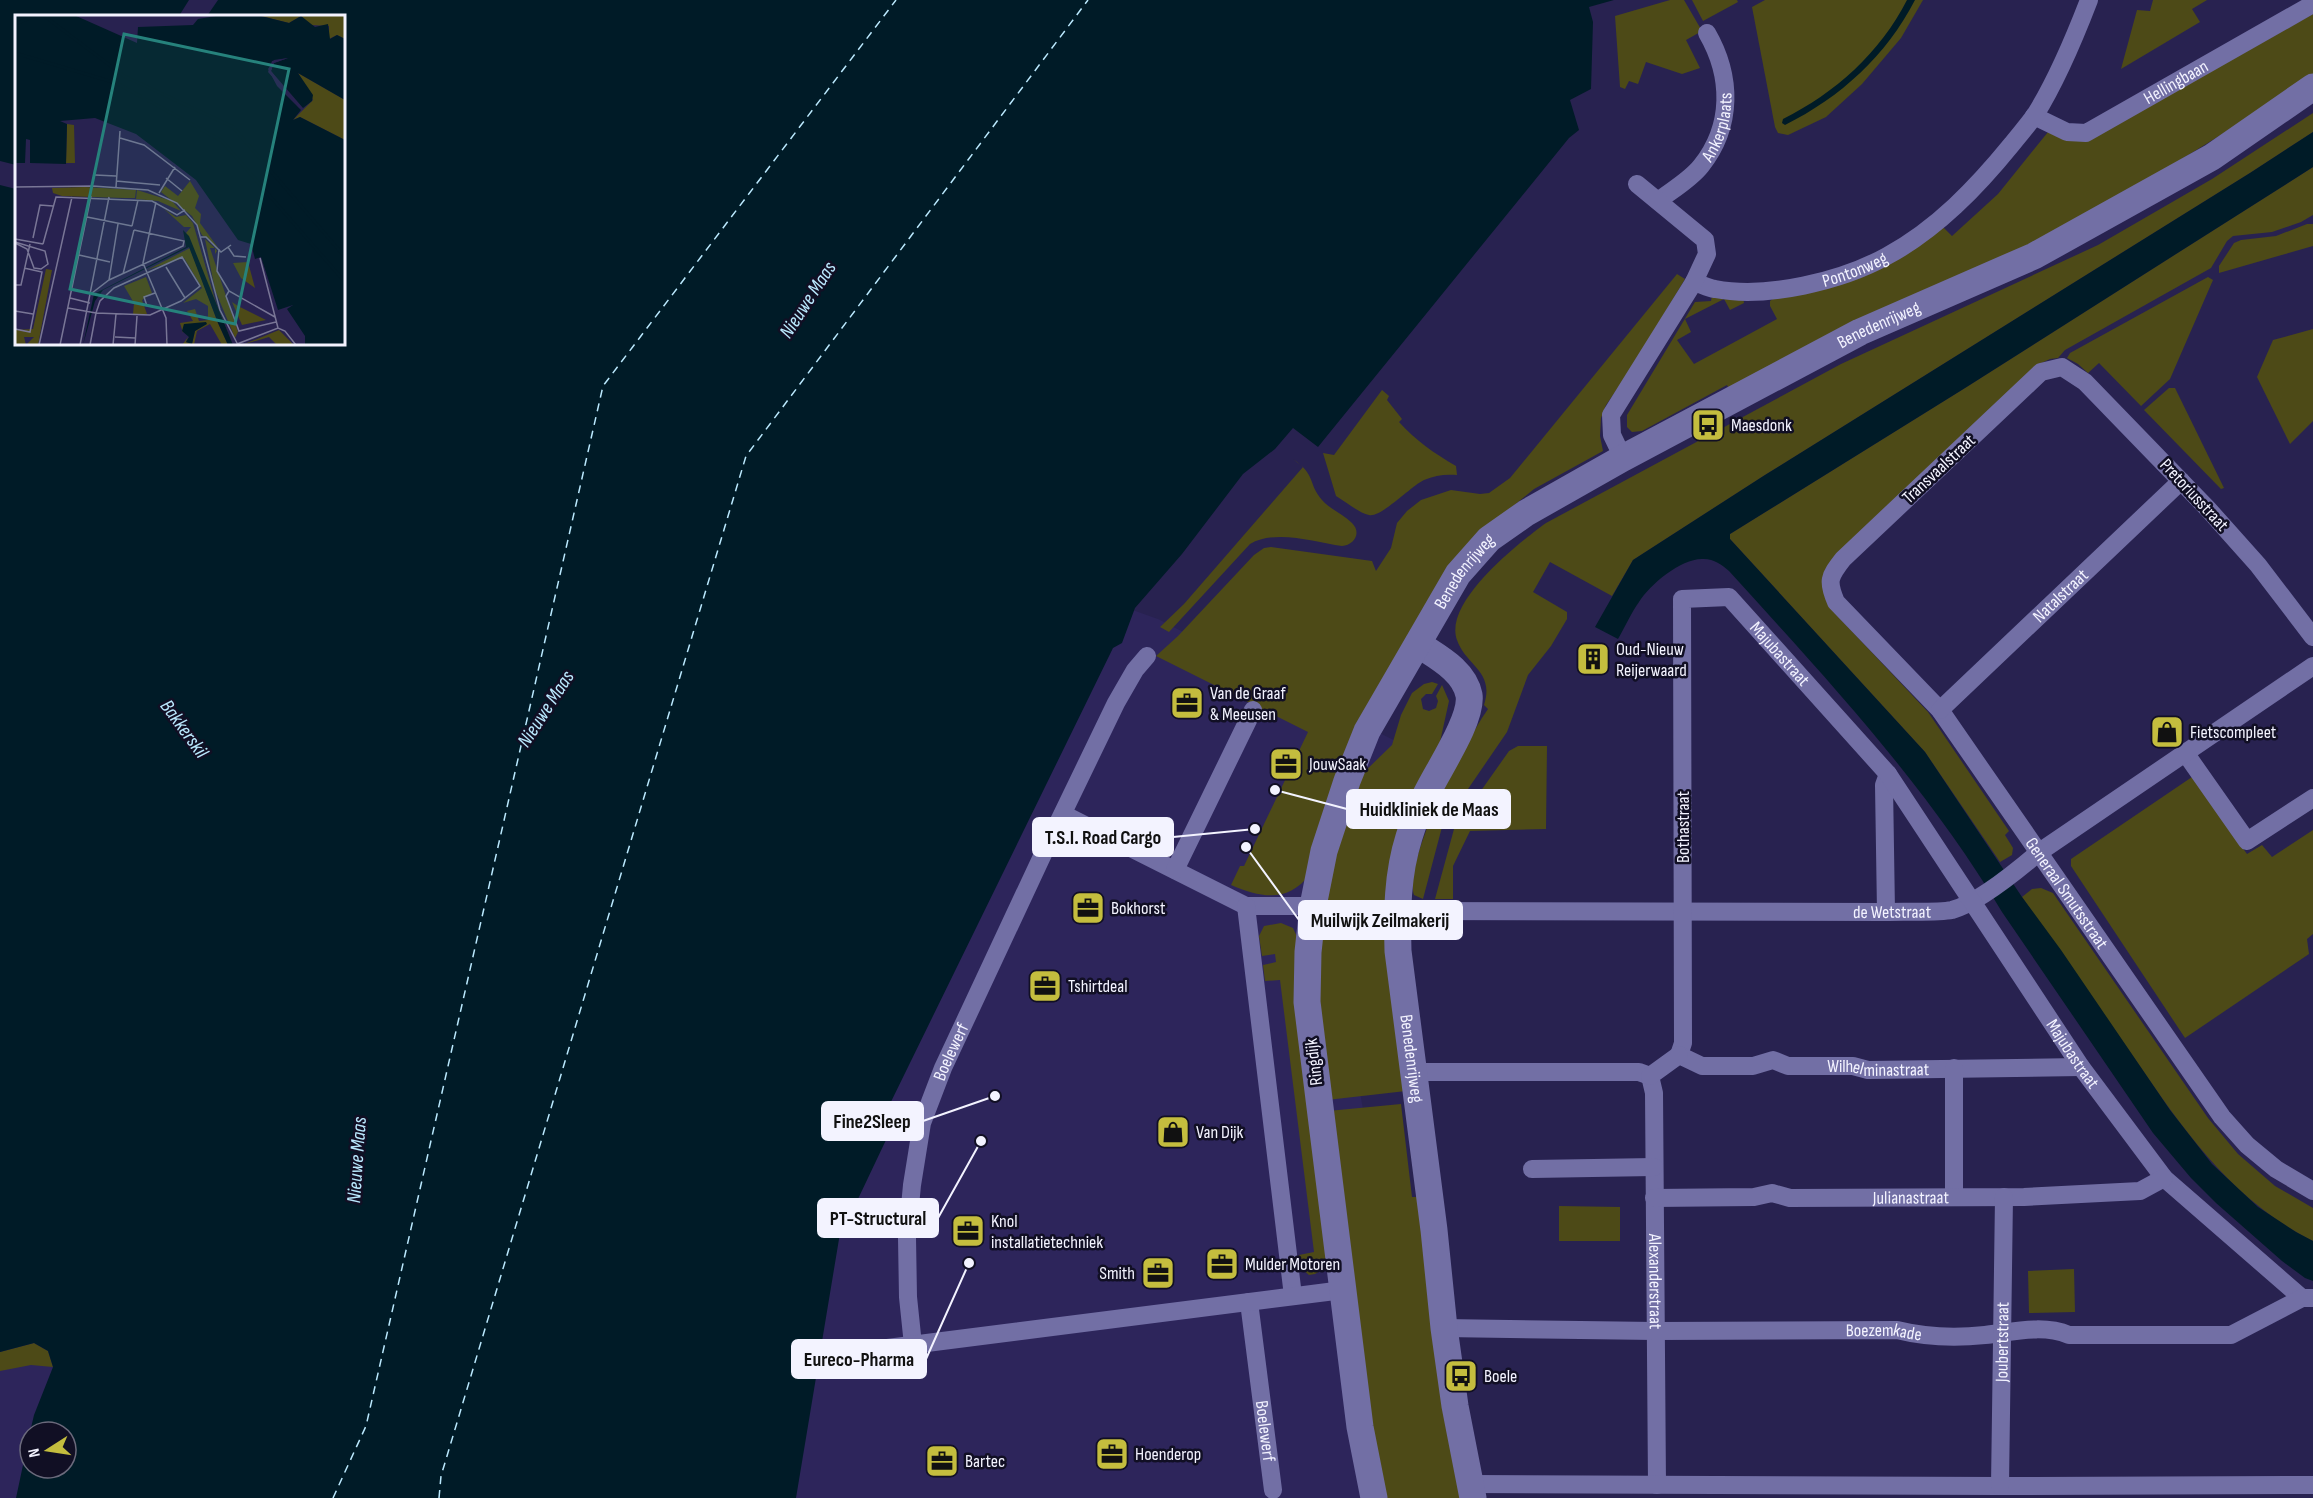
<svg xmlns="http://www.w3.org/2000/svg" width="2313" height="1498" font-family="'Sofia Sans Condensed',sans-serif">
<rect width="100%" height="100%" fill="#282250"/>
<g fill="#2d255b">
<polygon points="1110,602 1158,619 1409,748 1351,1044 1435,1498 778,1498 813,1199"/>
<polygon points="61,1334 41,1432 30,1432 28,1498 0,1498 0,1349"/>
</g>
<g fill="#4d4a17">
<polygon points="1670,0 1684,0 1702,31 1686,40 1700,68 1682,74 1646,62 1638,84 1629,81 1625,89 1620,87 1615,16"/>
<polygon points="1692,0 1737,0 1738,2 1703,21"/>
<polygon points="1765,0 1923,0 1901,38 1862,84 1826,117 1788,135 1778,133 1775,127 1752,7"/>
<polygon points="2153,0 2207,0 2192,9 2200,22 2121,69 2137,10 2150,11"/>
<polygon points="2313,14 2313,78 2086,218 1730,391 1727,385 1642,431 1632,432 1627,427 1627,415 1695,302 1711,301 1712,296 1743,298 1744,303 1730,310 1724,299 1685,319 1691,332 1677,340 1694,364 1777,319 1770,306 1770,301 1774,298 1942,226 1952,236 1998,194 2048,132 2102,132"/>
<path d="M2313 113V132L2250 173 1765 475 1633 560 1612 596 1550 562 1533 592 1567 612V619L1551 646 1528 675 1507 732 1442 827 1423 899 1414 895C1403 860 1466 740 1488 709L1484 705C1495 671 1466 666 1457 640 1443 602 1520 542 1546 523L1841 364 2098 245 2212 179Z"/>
<polygon points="2313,167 2313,215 2301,222 2272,232 2233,236 2227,241 2211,268 2065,350 2058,358 2050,359 2035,366 1830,563 1829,607 1928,712 2009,831 2005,835 2013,848 2012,855 2000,862 1925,752 1730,539 1730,534 1965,388"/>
<polygon points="2307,224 2313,224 2313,246 2219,273 2219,266 2234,243 2241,240 2276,236"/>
<path d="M1677 274 1685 279 1629 372 1606 405 1601 418 1600 436 1603 451 1534 489 1479 534 1310 874C1288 903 1262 898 1231 885L1240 866H1244L1308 732 1156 656 1178 636 1254 555 1264 548 1271 547 1372 561 1376 571 1391 548 1397 523 1407 511 1421 500 1451 490 1480 494 1489 493 1510 478Z"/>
<polygon points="2208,277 2213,280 2170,379 2141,406 2099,363 2088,373 2078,364 2067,358 2070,353"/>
<polygon points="2313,329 2313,421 2290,444 2257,377 2273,340"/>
<polygon points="2169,388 2175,388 2224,488 2221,489 2144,410"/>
<path d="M1382 390 1389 396 1387 400 1402 419 1399 422C1416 441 1434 453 1456 466L1457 475C1446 474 1435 475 1424 480 1411 486 1381 518 1369 515 1359 513 1346 502 1336 496L1323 453 1334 455Z"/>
<path d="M1293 459C1317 476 1307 482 1322 500 1331 510 1343 514 1352 523 1362 533 1354 545 1342 546 1314 542 1276 529 1250 544L1169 632 1160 627 1184 604 1303 467Z"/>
<polygon points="1432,682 1438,684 1432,694 1426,694 1421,699 1423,709 1429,711 1436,708 1438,701 1436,696 1442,685 1449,701 1440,742 1404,821 1406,1091 1327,1100 1319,1037 1321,907 1357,779 1392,745 1401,715 1412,693 1424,684"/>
<polygon points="1518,746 1547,746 1546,829 1470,831 1453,866 1453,899 1435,899 1454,829 1509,751"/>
<polygon points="2192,777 2247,854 2262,845 2272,857 2313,830 2313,934 2307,939 2309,954 2185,1038 2071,866 2071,859"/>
<path d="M2041 888 2053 893 2208 1118 2238 1154 2275 1186 2313 1208V1241C2227 1198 2179 1123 2126 1046 2091 997 2056 947 2022 897L2032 889Z"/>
<polygon points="1281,923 1293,928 1298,939 1327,1267 1315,1274 1309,1275 1302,1269 1299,1255 1314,1252 1280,980 1265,981 1263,965 1276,962 1275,954 1262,956 1259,936 1264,926"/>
<polygon points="1401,1104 1412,1197 1420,1197 1465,1498 1383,1498 1328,1111"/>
<polygon points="1559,1206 1620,1207 1620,1241 1559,1241"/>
<polygon points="2074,1269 2075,1312 2029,1313 2028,1271"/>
<polygon points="34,1343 48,1351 53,1367 31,1365 0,1371 0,1352"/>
</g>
<g fill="#001b27">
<polygon points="0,0 189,0 179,16 16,16 16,165 0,161"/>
<polygon points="218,0 1614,0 1589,7 1593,22 1591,89 1570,100 1579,130 1569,138 1318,447 1293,428 1275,449 1243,474 1182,554 1135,608 1122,643 1113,648 886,1112 889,1118 895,1121 858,1199 851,1201 844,1209 796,1498 16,1498 30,1432 30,1468 66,1468 66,1432 30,1432 34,1415 53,1367 48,1351 34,1343 0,1352 0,185 16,189 16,344 344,344 344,16 207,16"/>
<path d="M1907 0H1915C1886 56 1841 97 1785 125L1782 123 1783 119C1835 93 1880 53 1907 0Z"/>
<path d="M2313 132V167L1965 388 1730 534V539L1925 752 2022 897 2061 950 2170 1110 2212 1164 2258 1207 2296 1232 2313 1241V1281L2305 1278 2282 1261 2216 1203 2191 1178 2153 1133 2002 912C1927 786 1827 679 1729 571 1722 565 1714 559 1704 559 1683 557 1650 584 1639 602 1631 613 1625 627 1618 639L1595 627 1633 560 1765 475 2250 173Z"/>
</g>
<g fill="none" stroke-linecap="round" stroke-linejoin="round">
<g stroke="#bae9fe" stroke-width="1.5" stroke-dasharray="8 6" stroke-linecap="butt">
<polyline points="333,1498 366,1426 603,386 896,0"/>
<polyline points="439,1498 441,1476 746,456 1088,0"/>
</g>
<g stroke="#726fa5" stroke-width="18">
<path id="s1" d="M2034 116 2067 132 2086 133 2313 4"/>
<path id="s2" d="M1658 201C1672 190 1690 180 1701 166 1733 126 1732 76 1707 33"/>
<path id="s3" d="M1694 282C1701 284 1708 288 1715 289 1767 299 1842 281 1887 256 1937 229 1977 187 2012 144 2019 135 2028 125 2035 115 2057 80 2074 39 2089 0"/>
<polyline points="1623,458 1612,435 1611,415 1694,282 1707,254 1705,240 1637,184"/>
<path id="s4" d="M2313 637 2258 565 2208 509 2085 382 2062 367 2041 372 1843 559C1829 577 1827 581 1836 602L1940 710 2222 1117 2247 1145 2276 1169 2313 1191"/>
<path id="s5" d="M1940 710 2181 481"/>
<polyline points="2186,754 2247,841 2313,798"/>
<polyline points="1063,814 1246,906 1313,906"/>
<polyline points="1175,870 1253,710"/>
<polyline points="1246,906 1293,1296"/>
<path id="s6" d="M1397 911 1886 912C1903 911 1937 913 1952 910 1978 903 2018 870 2038 853L2313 666"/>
<polyline points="1886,912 1884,785 1888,774"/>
<path id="s7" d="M1679 1055 1683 1043 1682 599 1729 597 1888 774 2081 1067 2164 1178 2302 1298"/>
<path id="s8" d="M1679 1055 1702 1066H1753L1773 1060 1788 1066H1853L1868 1070 2081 1067"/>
<polyline points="1954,1068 1954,1197"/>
<polyline points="1412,1072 1639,1072 1650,1076"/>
<path id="s9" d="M1650 1076 1654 1093 1657 1485"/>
<polyline points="1650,1076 1679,1055"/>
<polyline points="1532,1169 1654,1167"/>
<path id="s10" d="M1654 1198 1754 1197 1772 1193 1790 1198 2024 1197 2140 1191 2164 1178"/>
<path id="s11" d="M1249 1302 1273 1490"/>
<path id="s12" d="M1444 1328 1655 1331 1897 1330C1925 1337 1956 1338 1985 1335 2013 1332 2043 1324 2069 1335H2231L2302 1298H2312"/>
<path id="s13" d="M913 1345 908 1297 907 1238 912 1185 922 1123 943 1068 1044 852 1116 703 1135 670 1147 656"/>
<polyline points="848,1353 1343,1290"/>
<polyline points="1470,1484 2000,1486 2313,1485"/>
<path id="s14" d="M2000 1486 2004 1197"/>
</g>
<g stroke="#726fa5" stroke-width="27">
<path id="s15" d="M1418 644C1437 657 1464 670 1469 695 1473 720 1435 774 1424 799 1418 811 1413 824 1409 837 1397 875 1397 912 1398 951L1434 1230 1444 1328 1455 1406 1473 1498"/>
<path id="s16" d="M1374 1498 1360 1427 1320 1107 1307 1002 1308 952 1313 906 1324 851 1347 781 1367 731 1458 574 1489 539 1526 513 1623 458 1860 332 2034 256 2212 157 2313 87"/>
</g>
</g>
<defs>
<g id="bus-square" transform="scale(1.725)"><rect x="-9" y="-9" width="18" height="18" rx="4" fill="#c4bd3e" stroke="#110f24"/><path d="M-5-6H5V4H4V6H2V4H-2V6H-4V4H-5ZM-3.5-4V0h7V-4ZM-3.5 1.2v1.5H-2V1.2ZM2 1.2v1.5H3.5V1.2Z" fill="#111"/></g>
<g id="building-square" transform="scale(1.725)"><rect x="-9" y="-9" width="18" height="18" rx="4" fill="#c4bd3e" stroke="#110f24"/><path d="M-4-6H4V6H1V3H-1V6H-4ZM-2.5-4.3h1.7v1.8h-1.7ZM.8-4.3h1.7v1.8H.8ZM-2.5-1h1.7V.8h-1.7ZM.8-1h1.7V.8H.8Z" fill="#111"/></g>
<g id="office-square" transform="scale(1.725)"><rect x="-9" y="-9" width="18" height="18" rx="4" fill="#c4bd3e" stroke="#110f24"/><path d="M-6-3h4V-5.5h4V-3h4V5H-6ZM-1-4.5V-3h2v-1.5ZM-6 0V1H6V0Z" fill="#111"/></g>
<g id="shop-square" transform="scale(1.725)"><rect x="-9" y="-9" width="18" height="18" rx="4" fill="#c4bd3e" stroke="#110f24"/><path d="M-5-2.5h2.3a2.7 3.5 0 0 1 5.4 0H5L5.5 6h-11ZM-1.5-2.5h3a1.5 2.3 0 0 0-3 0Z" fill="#111"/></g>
</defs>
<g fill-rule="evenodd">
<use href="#bus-square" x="1708" y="425"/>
<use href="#building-square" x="1593" y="659"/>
<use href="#office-square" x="1187" y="703"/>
<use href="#shop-square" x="2167" y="732"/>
<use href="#office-square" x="1286" y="764"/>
<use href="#office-square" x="1088" y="908"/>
<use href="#office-square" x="1045" y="986"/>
<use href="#shop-square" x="1173" y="1132"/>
<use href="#office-square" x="968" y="1231"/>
<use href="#office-square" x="1222" y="1264"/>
<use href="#office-square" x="1158" y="1273"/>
<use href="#bus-square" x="1461" y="1376"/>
<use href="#office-square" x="1112" y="1454"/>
<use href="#office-square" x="942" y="1461"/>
</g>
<g text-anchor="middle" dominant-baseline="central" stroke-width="5" stroke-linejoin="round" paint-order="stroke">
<g font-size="18" fill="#f3f3ff" stroke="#110f24">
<text stroke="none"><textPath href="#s1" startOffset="159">Hellingbaan</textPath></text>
<text stroke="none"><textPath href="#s2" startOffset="99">Ankerplaats</textPath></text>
<text stroke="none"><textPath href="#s3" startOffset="165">Pontonweg</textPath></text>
<text stroke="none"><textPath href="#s16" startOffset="1454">Benedenrijweg</textPath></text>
<text transform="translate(1939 469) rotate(-43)">Transvaalstraat</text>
<text transform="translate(2194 495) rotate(47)">Pretoriusstraat</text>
<text stroke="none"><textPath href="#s16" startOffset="968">Benedenrijweg</textPath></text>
<text stroke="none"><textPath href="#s5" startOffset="166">Natalstraat</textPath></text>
<text stroke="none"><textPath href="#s7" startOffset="580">Majubastraat</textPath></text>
<text transform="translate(1683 827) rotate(-90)">Bothastraat</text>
<text stroke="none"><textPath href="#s4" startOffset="1084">Generaal Smutsstraat</textPath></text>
<text stroke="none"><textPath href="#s6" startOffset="495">de Wetstraat</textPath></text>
<text stroke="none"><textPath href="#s13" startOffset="300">Boelewerf</textPath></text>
<text stroke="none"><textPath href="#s7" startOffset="1077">Majubastraat</textPath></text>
<text stroke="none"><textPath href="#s15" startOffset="453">Benedenrijweg</textPath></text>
<text transform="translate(1314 1062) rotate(-97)">Ringdijk</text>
<text stroke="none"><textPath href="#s8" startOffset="204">Wilhelminastraat</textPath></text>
<text stroke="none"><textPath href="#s10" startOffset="258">Julianastraat</textPath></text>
<text stroke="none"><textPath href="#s9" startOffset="206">Alexanderstraat</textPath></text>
<text stroke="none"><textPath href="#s12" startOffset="440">Boezemkade</textPath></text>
<text stroke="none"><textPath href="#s14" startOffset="144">Joubertstraat</textPath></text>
<text stroke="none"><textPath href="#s11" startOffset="130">Boelewerf</textPath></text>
</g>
<g font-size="18" fill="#f3f3ff" stroke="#110f24" text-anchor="start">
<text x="1731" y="425">Maesdonk</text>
<text x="1616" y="649">Oud-Nieuw<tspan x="1616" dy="21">Reijerwaard</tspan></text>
<text x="1210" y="693">Van de Graaf<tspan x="1210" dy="21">&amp; Meeusen</tspan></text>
<text x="2190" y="732">Fietscompleet</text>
<text x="1309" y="764">JouwSaak</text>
<text x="1111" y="908">Bokhorst</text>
<text x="1068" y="986">Tshirtdeal</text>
<text x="1196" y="1132">Van Dijk</text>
<text x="991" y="1221">Knol<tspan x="991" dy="21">installatietechniek</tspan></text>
<text x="1245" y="1264">Mulder Motoren</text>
<text x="1135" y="1273" text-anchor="end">Smith</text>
<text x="1484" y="1376">Boele</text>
<text x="1135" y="1454">Hoenderop</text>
<text x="965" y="1461">Bartec</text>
</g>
<g font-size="20" font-style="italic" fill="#bae9fe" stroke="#110f24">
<text transform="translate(808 300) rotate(-57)">Nieuwe Maas</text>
<text transform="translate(546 709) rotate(-57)">Nieuwe Maas</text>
<text transform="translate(184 729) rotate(54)">Bakkerskil</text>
<text transform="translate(357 1160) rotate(-86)">Nieuwe Maas</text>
</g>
</g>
<g transform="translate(15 15)">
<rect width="330" height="330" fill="#282250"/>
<path d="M242 0H330V24L322 20 314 24V11L296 10 286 1 274 8ZM283 58 330 85V125L285 102 278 105 298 85ZM52 109 59 110 60 148H51ZM175 166 184 181 180 193 186 199 185 208 204 234 187 220 177 201 146 177 150 171 163 181ZM37 173 70 172 121 175 120 183H109L47 181 38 178ZM122 175 157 186 166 196 143 186 121 184ZM149 194 161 202 171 200 178 208 201 288 218 330 171 218 176 212H169ZM190 224 201 234 202 236 200 239V233H195L223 317 220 323 200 275ZM175 233 203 308 213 330H207L195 309 182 316 179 330H167L173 322 171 327 177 329 180 316 191 309H169L168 318 165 308 178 306 172 296 180 294 184 306 193 305V291L181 284 168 288 187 273 169 243 132 255ZM233 247 240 273 226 263 218 248ZM31 254 37 255 23 330H11L19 322H9L11 330H1L0 315 18 314ZM131 262 137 278 127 285 132 299H118L119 288 109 271ZM217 287 223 291 251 305 227 310ZM264 315 279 330H262L254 322 227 330Z" fill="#4d4a17"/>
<path d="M0 0H59L122 28 123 12 178 10 183 4 207 0H242L274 8 286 1 300 12 313 9 315 24 322 20 330 24V85L283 58 298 80 297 86 288 93 256 56 259 48 273 43 259 45 253 54 262 71 286 95 278 105 285 102 330 125V330H290V321L272 294 278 290 263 295 246 242 240 244 236 229 223 225 181 165 121 119 80 103 45 106 52 109 51 149 15 148V125L11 124 10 148H0ZM168 215 174 221 218 330H213L203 308 174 232 88 275 80 286 68 330 79 279 171 232ZM169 309 191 307 192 309 180 316 177 329 171 327 174 322 167 316Z" fill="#001b27"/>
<path d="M273 43 259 48 256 56 286 95 253 57 257 46Z" fill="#282250"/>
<path fill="none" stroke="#001b27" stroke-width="3" d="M28 0 109 61 218 112 330 242M0 9 22 0M0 38 101 68 207 126 330 267"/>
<path fill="none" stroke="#797696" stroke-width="1.5" d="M105 123 129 130 175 165M80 160 101 161M151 163 167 176M101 166 145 170M0 172 78 171 133 175 162 188 182 210 205 295 223 330M101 172 105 116M144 178 160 152M141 187 128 248 151 303 152 330M72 202 117 211M117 211 123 185M186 222H191L206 237 216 230M18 223 25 190 38 191M0 224 28 229M0 227 30 236 33 249 26 254 19 253 12 234 0 228M28 229 41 182 137 186 162 200 170 195M213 232 219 241 231 242M204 234 202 256 214 276 260 302M64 240 95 247M245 243 263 313M151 252 170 283M108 259 119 215M94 265 103 209M0 270H6L15 229M214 276 211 281 224 316 261 307M77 278 94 265 168 231 169 226 119 215M55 283 75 288M132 291 129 282 140 278M53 293 81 298 135 300 166 286 185 271 167 242 99 273 85 286 81 298 75 330M0 296 18 299M0 314 15 317 27 257 9 253M100 322 120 323M222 329 263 313 270 316 281 330M24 330 57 182M45 330 76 181M65 330 94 182M98 330 101 299M120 330 122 301"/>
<path fill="#26827c" fill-opacity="0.15" stroke="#26827c" stroke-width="3" d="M109 19 274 54 220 309 55 274Z"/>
<rect width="330" height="330" fill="none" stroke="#f3f3ff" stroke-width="3"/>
</g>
<path fill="none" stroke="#f3f3ff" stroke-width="2" d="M1275 790L1347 809M1255 829L1173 837M1246 847L1299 920M995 1096L923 1121M981 1141L938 1218M969 1263L926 1359"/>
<g fill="#f3f3ff" stroke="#110f24" stroke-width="2">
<circle cx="1275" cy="790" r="6"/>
<circle cx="1255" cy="829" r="6"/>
<circle cx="1246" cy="847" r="6"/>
<circle cx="995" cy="1096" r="6"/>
<circle cx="981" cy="1141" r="6"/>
<circle cx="969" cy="1263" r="6"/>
</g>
<g fill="#f3f3ff" stroke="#f3f3ff" stroke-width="2">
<rect x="1347" y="790" width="163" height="38" rx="6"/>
<rect x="1033" y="818" width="140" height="38" rx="6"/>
<rect x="1299" y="901" width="163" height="38" rx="6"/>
<rect x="822" y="1102" width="101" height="38" rx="6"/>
<rect x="818" y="1199" width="120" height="38" rx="6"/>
<rect x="792" y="1340" width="134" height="38" rx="6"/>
</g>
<g font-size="20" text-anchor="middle" font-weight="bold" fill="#111">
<text x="1429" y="816">Huidkliniek de Maas</text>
<text x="1103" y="844">T.S.I. Road Cargo</text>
<text x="1380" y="927">Muilwijk Zeilmakerij</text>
<text x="872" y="1128">Fine2Sleep</text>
<text x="878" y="1225">PT-Structural</text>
<text x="859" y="1366">Eureco-Pharma</text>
</g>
<g transform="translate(48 1450) rotate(258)"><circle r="28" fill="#110f24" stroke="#6b6a7c" stroke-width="1.5"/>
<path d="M0-4.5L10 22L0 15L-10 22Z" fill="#c4bd3e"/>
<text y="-9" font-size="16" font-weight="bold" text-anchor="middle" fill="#f3f3ff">N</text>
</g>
</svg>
